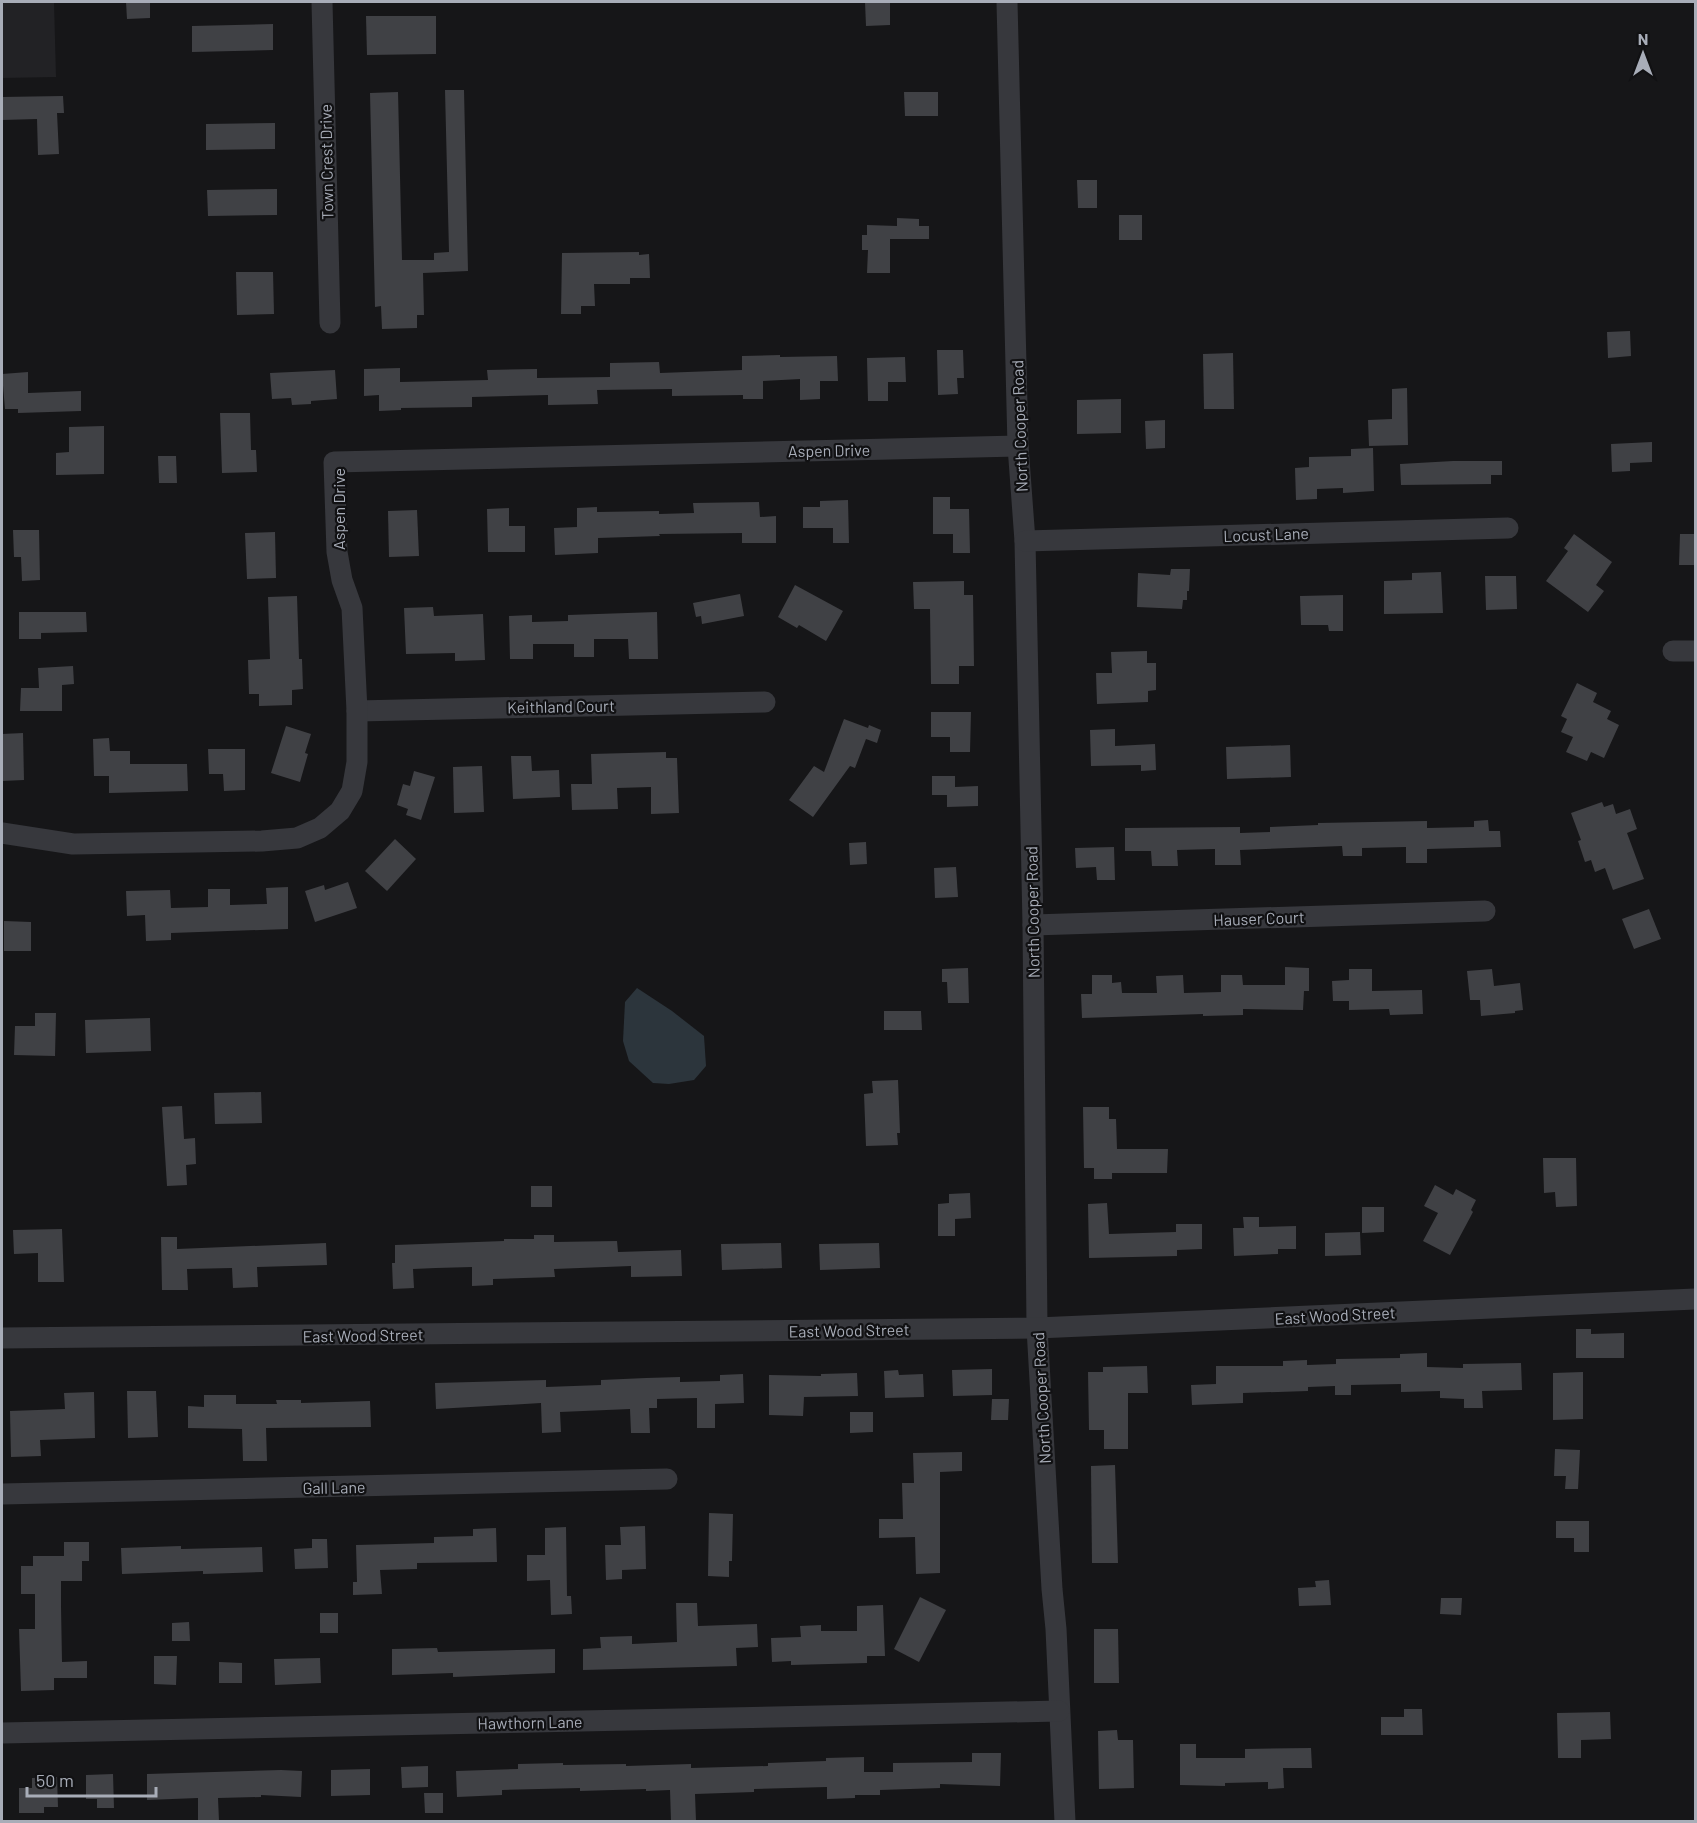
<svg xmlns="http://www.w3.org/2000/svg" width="1697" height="1823" font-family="Barlow,sans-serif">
<rect width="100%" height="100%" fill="#161618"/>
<polygon fill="#222225" points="2,2 54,2 56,77 2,78"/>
<polygon fill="#2c353c" points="637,988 672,1011 704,1036 706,1066 694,1080 669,1084 653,1083 629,1061 623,1041 625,1002"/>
<g fill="#404145">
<polygon points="126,2 150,2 150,18 127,19"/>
<polygon points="865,2 890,2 890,25 866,26"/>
<polygon points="366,16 436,16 436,54 367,55"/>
<polygon points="273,24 273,50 192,52 192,26"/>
<polygon points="445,90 464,90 468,271 423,273 424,315 417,315 417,328 382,329 381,306 375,307 370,93 398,92 402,260 434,260 434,253 449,252"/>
<polygon points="904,92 938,92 938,116 905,116"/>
<polygon points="63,96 64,113 57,113 59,154 38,155 37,119 2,120 2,97"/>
<polygon points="275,123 275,149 206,150 206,124"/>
<polygon points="1077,180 1097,180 1097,208 1078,208"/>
<polygon points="277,189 277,215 208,216 207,190"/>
<rect x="1119" y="215" width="23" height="25"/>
<polygon points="897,218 919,219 919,226 929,226 929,239 890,239 890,273 867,273 868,250 862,250 862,235 867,235 867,225 897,226"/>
<polygon points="639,252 639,255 649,254 650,278 630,278 630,284 594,284 595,306 581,306 581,314 561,314 562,253"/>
<polygon points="236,272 273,272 274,314 237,315"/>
<polygon points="1630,331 1631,356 1608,358 1607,332"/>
<polygon points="937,350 963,350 964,378 957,378 958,394 938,395"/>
<polygon points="1233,353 1234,409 1204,409 1203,354"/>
<polygon points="780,355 780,357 837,356 838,381 820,381 820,399 800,400 800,379 763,381 763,399 743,399 743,395 672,396 672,389 597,390 598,404 548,405 548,395 472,397 472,407 401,408 401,410 379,411 379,395 364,396 364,369 400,368 400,382 488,380 487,370 537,369 537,378 610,377 610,363 659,362 660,373 742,370 742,356"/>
<polygon points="905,357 906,382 888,382 888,401 868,401 867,358"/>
<polygon points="335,370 337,399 311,401 311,404 292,405 291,398 272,399 270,373"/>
<polygon points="28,372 28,393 81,391 81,411 18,413 18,409 5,409 2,374"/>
<polygon points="1407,388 1408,445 1369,446 1368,420 1392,419 1392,389"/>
<polygon points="1121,399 1121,433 1077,434 1077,400"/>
<polygon points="220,413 250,413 251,450 256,450 257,472 222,473"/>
<polygon points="1165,420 1165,448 1146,449 1145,421"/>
<polygon points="104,426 104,474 56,475 56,453 69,452 69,427"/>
<polygon points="1652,442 1652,462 1630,463 1630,471 1612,472 1611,444"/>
<polygon points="1373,448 1374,491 1343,493 1343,488 1317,489 1317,499 1296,500 1295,468 1309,467 1309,457 1351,456 1351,449"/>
<polygon points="158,456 176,456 177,483 159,483"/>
<polygon points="1453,461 1502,461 1502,475 1491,475 1491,484 1401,485 1400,464"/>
<polygon points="933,497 950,497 950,509 969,509 970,553 953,553 953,534 933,534"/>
<polygon points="848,500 849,543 833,543 833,528 803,528 803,507 820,507 820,501"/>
<polygon points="759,502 760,517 776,516 776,543 742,543 742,533 659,534 660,536 598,538 598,553 555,555 554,528 577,527 577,508 597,507 597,512 659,511 659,514 694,513 693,503"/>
<polygon points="509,508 509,526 525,526 525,552 488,552 487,509"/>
<polygon points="417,510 419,556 389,557 388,511"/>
<polygon points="13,530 39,530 40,580 22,581 21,557 14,557"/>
<polygon points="275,532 276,578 247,579 245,533"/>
<polygon points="1574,534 1612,562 1596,585 1604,591 1588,612 1546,581 1568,551 1564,548"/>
<polygon points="1680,534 1695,534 1695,565 1679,565"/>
<polygon points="1171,569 1190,569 1189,591 1187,591 1187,600 1183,600 1182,609 1137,607 1138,573 1170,575"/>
<polygon points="1441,572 1443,613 1384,614 1384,581 1412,580 1412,573"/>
<polygon points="1485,576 1516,576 1517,609 1486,610"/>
<polygon points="964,581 964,595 973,595 974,666 959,666 959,684 931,684 930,609 914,609 913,582"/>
<polygon points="795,585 843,611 826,641 799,625 797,628 778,617"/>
<polygon points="740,594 744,616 702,624 701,616 696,617 693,603"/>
<polygon points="1343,595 1343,631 1329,631 1328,625 1301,625 1300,596"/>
<polygon points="297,596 299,659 302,659 303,689 292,690 292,705 259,706 259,694 249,694 248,660 270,659 268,597"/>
<polygon points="433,607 434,616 483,614 485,660 455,661 455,653 406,654 404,608"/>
<polygon points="19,612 86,612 87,632 41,633 41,639 19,639"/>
<polygon points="657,612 658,659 629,659 628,639 594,639 594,657 574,657 574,644 533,644 533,659 510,659 509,616 532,615 532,622 568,621 568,615"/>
<polygon points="1147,651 1147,663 1156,663 1156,690 1148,691 1148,702 1097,704 1096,673 1112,673 1111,652"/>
<polygon points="73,666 74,684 62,685 62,711 20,711 21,688 39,688 38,668"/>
<polygon points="1577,683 1597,693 1593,702 1611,711 1607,719 1619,725 1604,758 1591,752 1587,761 1566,752 1573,737 1561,732 1567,719 1561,716"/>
<polygon points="931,712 971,712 970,752 950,752 950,737 931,737"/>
<polygon points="844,719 868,728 869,725 881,730 877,743 866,739 855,768 850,766 813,817 789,800 814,766 824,772"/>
<polygon points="286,726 311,734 305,753 308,754 300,782 271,773"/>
<polygon points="1115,729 1115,746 1155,744 1156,770 1141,771 1141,765 1091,766 1090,730"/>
<polygon points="23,733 24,780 2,781 2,734"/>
<polygon points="109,738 110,751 130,751 130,764 187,764 188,791 109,793 109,776 94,776 93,739"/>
<polygon points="1290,745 1291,777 1227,779 1226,747"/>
<polygon points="208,749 245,749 245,790 224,791 223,774 209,774"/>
<polygon points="666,752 666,758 677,758 679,813 651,814 651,787 617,788 618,809 572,810 571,784 592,784 591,754"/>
<polygon points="511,756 531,756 532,771 559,770 560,797 513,799"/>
<polygon points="482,766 484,812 454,813 453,767"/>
<polygon points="414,771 435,777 421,820 406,815 408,809 397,805 403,784 410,786"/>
<polygon points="932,776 955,776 955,787 978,786 978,806 947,807 947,795 932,795"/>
<polygon points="1602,802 1604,807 1613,804 1616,814 1630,809 1637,829 1627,833 1644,879 1613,890 1605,868 1595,872 1591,860 1585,862 1578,841 1581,840 1571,813"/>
<polygon points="1488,820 1489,831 1500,831 1501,847 1427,849 1427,863 1406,863 1406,847 1362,848 1362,856 1343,856 1342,846 1240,850 1241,865 1215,865 1215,849 1177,850 1178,866 1152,866 1151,851 1125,851 1125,828 1240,827 1240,833 1270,832 1270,827 1318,825 1318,823 1427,821 1427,828 1474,827 1474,821"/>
<polygon points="395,839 416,859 387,891 365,871"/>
<polygon points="866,842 867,864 850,865 849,843"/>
<polygon points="1114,847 1115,880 1097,880 1096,867 1076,868 1075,848"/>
<polygon points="956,867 958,897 935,898 934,868"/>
<polygon points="348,882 357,908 315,922 305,891 324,885 325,890"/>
<polygon points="288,887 288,929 171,933 171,940 146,941 145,915 127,916 126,891 170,890 171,908 208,907 208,889 230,889 230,905 267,904 266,888"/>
<polygon points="1649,909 1661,939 1634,949 1622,919"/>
<polygon points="4,921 31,922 31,951 4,951"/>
<polygon points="1285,967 1309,968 1309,991 1304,991 1303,1010 1243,1009 1243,1015 1203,1016 1203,1014 1082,1018 1081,994 1092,994 1092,975 1112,975 1112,983 1121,982 1122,993 1157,993 1156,976 1183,975 1184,993 1221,992 1221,975 1242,975 1243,985 1285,985"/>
<polygon points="968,968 969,1003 948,1003 947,982 942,982 942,969"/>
<polygon points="1349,969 1372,969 1372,991 1422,990 1423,1014 1390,1015 1389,1009 1349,1010 1349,1001 1333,1001 1332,981 1349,980"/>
<polygon points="1492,969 1494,986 1520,983 1523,1010 1515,1011 1515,1013 1481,1016 1480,1000 1470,1000 1467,971"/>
<polygon points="884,1011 921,1011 922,1030 884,1030"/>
<polygon points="35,1013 56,1013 55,1056 14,1055 15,1026 35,1026"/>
<polygon points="150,1018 151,1051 86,1053 85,1020"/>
<polygon points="898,1080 900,1133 897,1133 898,1145 866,1146 864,1094 873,1093 872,1081"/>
<polygon points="261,1092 262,1123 215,1124 214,1093"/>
<polygon points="182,1106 184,1139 195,1138 196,1164 186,1165 187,1185 167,1186 162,1107"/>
<polygon points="1083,1107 1109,1107 1109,1119 1116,1119 1117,1149 1168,1149 1167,1173 1112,1173 1112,1179 1094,1179 1094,1168 1084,1168"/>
<polygon points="1543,1158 1576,1158 1577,1206 1556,1207 1555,1192 1544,1193"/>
<polygon points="1435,1185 1453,1195 1456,1189 1476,1200 1471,1210 1473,1212 1450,1255 1423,1241 1438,1213 1424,1206"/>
<rect x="531" y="1186" width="21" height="21"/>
<polygon points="970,1193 971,1218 955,1219 955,1236 938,1236 938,1204 949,1203 949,1194"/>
<polygon points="1107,1203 1109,1234 1176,1232 1176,1224 1202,1224 1202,1249 1177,1250 1177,1256 1089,1258 1088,1204"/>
<polygon points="1362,1207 1384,1207 1384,1232 1362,1233"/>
<polygon points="1243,1217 1259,1217 1259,1227 1296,1226 1296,1249 1278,1249 1278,1254 1234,1256 1233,1228 1244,1228"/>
<polygon points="62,1229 64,1282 38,1282 38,1253 14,1254 13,1230"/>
<polygon points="1360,1232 1361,1255 1325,1256 1325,1233"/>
<polygon points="534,1235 554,1235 554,1242 617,1241 618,1252 681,1250 682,1276 631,1277 631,1266 554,1269 555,1277 493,1279 493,1285 472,1286 472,1267 436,1268 413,1269 414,1288 393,1289 392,1263 395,1263 395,1245 504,1241 504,1239 534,1239"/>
<polygon points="161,1237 177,1237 177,1249 326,1243 327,1265 257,1267 258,1287 233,1288 232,1268 187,1269 188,1290 162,1290"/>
<polygon points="781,1243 782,1268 722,1270 721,1244"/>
<polygon points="879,1243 880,1268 820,1270 819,1244"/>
<polygon points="1576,1329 1591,1329 1591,1334 1624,1333 1624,1358 1576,1358"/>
<polygon points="1427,1353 1427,1367 1463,1368 1463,1364 1521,1363 1522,1390 1482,1391 1483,1408 1464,1408 1464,1399 1440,1398 1440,1391 1401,1392 1401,1384 1351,1385 1351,1395 1335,1395 1335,1386 1308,1387 1308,1391 1243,1393 1243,1403 1192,1405 1191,1385 1216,1384 1216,1366 1283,1366 1283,1361 1307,1360 1307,1365 1336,1364 1336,1359 1400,1358 1400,1354"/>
<polygon points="1147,1366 1148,1393 1128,1393 1128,1449 1104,1449 1104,1430 1089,1430 1088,1372 1103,1372 1103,1367"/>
<polygon points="992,1369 992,1395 953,1396 952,1370"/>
<polygon points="898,1370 899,1375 923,1374 924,1397 885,1398 884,1371"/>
<polygon points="1583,1372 1583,1419 1553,1420 1553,1373"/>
<polygon points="857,1373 858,1396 804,1397 803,1416 769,1415 769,1375 821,1376 821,1374"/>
<polygon points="743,1374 744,1403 715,1404 715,1428 697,1428 697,1398 657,1399 657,1408 649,1408 650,1433 631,1433 630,1409 560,1412 561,1432 542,1433 541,1403 436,1409 435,1383 546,1380 546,1387 601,1385 601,1380 646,1378 680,1377 680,1382 720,1381 720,1375"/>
<polygon points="127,1391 156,1391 158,1437 128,1438"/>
<polygon points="94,1392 95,1438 40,1440 41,1456 11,1457 10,1411 65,1409 64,1393"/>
<polygon points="204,1395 236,1395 236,1404 277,1404 276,1400 301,1400 301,1403 370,1401 371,1427 266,1428 267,1461 243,1461 242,1429 188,1428 188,1406 204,1407"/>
<polygon points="992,1399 1009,1399 1008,1420 991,1420"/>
<polygon points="850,1412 873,1412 873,1432 850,1433"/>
<polygon points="1555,1449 1580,1450 1578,1489 1565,1489 1566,1476 1554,1476"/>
<polygon points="962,1452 962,1471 940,1472 940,1573 916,1574 915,1537 879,1538 879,1519 903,1519 902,1483 914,1483 913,1453"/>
<polygon points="1115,1465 1118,1563 1092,1563 1091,1466"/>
<polygon points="709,1513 733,1514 732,1561 729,1561 729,1577 708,1576"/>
<polygon points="1556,1521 1589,1521 1589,1552 1574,1552 1574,1538 1556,1538"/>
<polygon points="645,1526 646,1569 622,1570 622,1579 606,1580 605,1545 621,1545 620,1527"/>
<polygon points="566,1527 567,1596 571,1596 572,1614 551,1615 550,1580 527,1581 527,1555 545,1555 545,1528"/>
<polygon points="496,1528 497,1562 417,1563 417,1569 380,1570 382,1594 353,1595 353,1582 357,1582 356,1545 434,1543 434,1537 473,1536 473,1529"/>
<polygon points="312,1539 327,1539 328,1568 295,1569 294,1549 312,1548"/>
<polygon points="64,1542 89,1542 89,1561 82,1561 82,1581 61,1581 61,1606 62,1662 87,1661 87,1678 54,1678 54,1690 21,1691 19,1629 35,1629 35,1594 21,1594 21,1566 33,1566 33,1556 64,1556"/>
<polygon points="181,1546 181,1549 262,1547 263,1572 203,1574 203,1571 122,1574 121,1548"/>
<polygon points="1329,1580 1331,1605 1299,1606 1298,1588 1316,1587 1315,1581"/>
<polygon points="920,1597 946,1610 919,1662 894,1649"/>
<polygon points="1441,1598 1462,1598 1461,1615 1440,1614"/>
<polygon points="676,1603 697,1603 698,1626 757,1624 758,1647 736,1648 737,1666 583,1670 583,1649 601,1648 600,1637 632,1636 632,1644 677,1642"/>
<polygon points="883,1605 885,1656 867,1656 867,1663 791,1665 791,1661 772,1662 771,1638 801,1637 800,1626 821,1625 821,1631 857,1631 857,1606"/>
<rect x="320" y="1613" width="18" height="20"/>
<polygon points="189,1622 190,1641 172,1641 172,1623"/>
<polygon points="1094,1629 1118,1629 1119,1683 1094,1683"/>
<polygon points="437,1648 438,1652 555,1649 555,1673 453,1677 453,1673 392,1675 392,1649"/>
<polygon points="154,1656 177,1656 176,1685 154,1684"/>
<polygon points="320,1658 321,1683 275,1685 274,1659"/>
<polygon points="219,1662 242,1663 242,1683 219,1683"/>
<polygon points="1404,1709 1422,1709 1423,1735 1381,1735 1381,1717 1404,1717"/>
<polygon points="1610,1712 1611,1739 1581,1740 1581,1758 1558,1758 1557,1713"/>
<polygon points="1117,1730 1118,1740 1133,1740 1134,1788 1099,1789 1098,1731"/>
<polygon points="1180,1744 1196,1744 1196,1758 1245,1758 1245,1749 1311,1748 1312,1768 1283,1768 1284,1788 1268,1789 1268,1782 1225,1783 1225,1786 1180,1785"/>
<polygon points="972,1753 1001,1753 1000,1786 940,1784 940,1788 880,1790 880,1795 855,1795 855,1798 827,1799 827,1787 754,1789 754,1792 695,1794 696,1821 671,1821 670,1790 646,1791 646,1789 580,1791 580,1788 502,1790 502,1795 457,1797 456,1771 518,1769 518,1764 563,1763 563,1765 626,1764 626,1766 691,1764 691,1768 768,1766 768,1763 826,1761 826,1758 864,1757 864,1772 893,1772 893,1763 972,1762"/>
<polygon points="428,1766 428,1787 402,1788 401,1767"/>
<polygon points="370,1769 370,1795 331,1796 331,1770"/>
<polygon points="281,1770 302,1771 301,1797 261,1795 261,1797 218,1798 219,1821 198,1821 198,1798 147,1800 147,1774"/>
<polygon points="113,1774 114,1808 97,1808 97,1799 86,1799 86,1775"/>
<polygon points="57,1777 58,1807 44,1807 44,1813 19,1813 19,1788 32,1788 32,1778"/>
<polygon points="424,1793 443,1793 443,1813 425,1813"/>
</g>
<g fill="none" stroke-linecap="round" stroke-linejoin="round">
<g stroke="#37383d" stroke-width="21">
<polyline points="322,2 330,323"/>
<polyline points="1007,2 1018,446 1025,541 1033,925 1037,1328 1052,1589 1056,1629 1065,1822"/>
<polyline points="1025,541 1508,528"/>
<polyline points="1673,651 1696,651"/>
<polyline points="357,711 765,702"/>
<polyline points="2,833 73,844 262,841 297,838 320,828 340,811 352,791 357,762 357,711 352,608 342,580 337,552 334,462 1018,446"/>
<polyline points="1033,925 1485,911"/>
<polyline points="2,1338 1037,1328 1695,1299"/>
<polyline points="2,1494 667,1479"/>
<polyline points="2,1733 1059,1711"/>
</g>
</g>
<g text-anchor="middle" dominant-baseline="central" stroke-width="4.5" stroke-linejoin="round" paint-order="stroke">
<g font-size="16" fill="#a8adb8" stroke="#111113">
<text transform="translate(326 162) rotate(-91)">Town Crest Drive</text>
<text transform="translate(1019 426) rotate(-92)">North Cooper Road</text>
<text transform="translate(829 450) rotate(-1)">Aspen Drive</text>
<text transform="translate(338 509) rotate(-90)">Aspen Drive</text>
<text transform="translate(1266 534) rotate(-2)">Locust Lane</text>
<text transform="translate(561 706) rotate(-1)">Keithland Court</text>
<text transform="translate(1032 912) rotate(-91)">North Cooper Road</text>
<text transform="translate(1259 918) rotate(-2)">Hauser Court</text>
<text transform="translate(1335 1315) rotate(-3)">East Wood Street</text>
<text transform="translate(849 1330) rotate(-1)">East Wood Street</text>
<text transform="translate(363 1335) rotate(-1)">East Wood Street</text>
<text transform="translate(1041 1398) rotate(-93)">North Cooper Road</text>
<text transform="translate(334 1487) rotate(-1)">Gall Lane</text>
<text transform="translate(530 1722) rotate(-1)">Hawthorn Lane</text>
</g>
</g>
<rect width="1697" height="1823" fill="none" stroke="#a8adb8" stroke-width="6"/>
<g transform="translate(1643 54)" stroke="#111113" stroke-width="4.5" paint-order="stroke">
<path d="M0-4.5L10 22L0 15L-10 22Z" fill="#a8adb8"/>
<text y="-9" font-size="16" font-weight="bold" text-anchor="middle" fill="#a8adb8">N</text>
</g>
<path d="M27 1787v9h129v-9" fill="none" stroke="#a8adb8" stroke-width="3"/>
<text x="36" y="1787" font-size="18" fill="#a8adb8" stroke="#111113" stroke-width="4.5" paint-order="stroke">50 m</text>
</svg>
